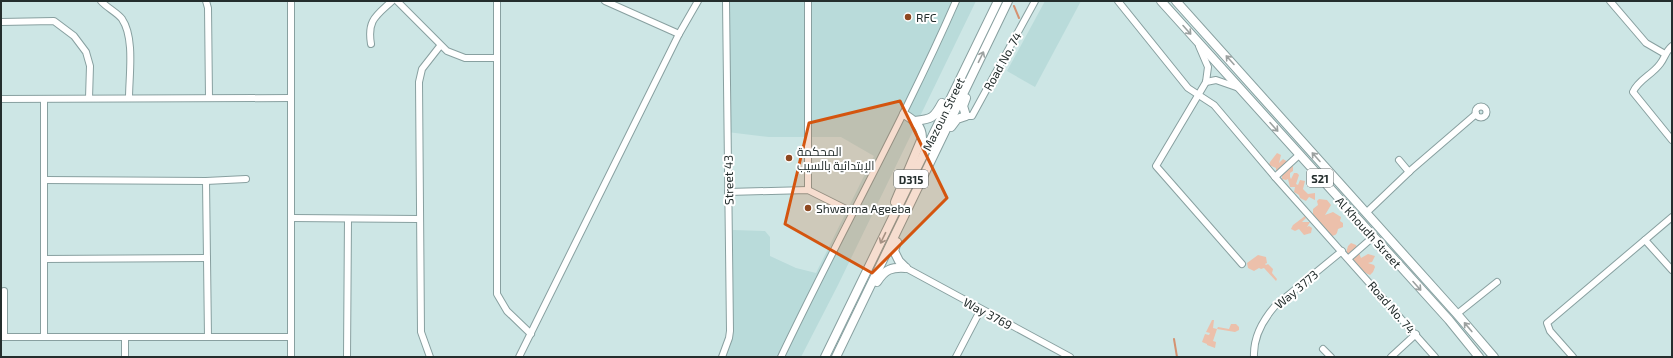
<svg xmlns="http://www.w3.org/2000/svg" width="1673" height="358" font-family="'Exo 2',Cairo,sans-serif">
<rect width="100%" height="100%" fill="#cde6e5"/>
<g fill="#b9dbda">
<polygon points="726,1 976,1 838,285 801,357 722,357 730,331 733,230 765,231 770,237 770,256 796,268 816,273 874,156 841,137 769,137 727,132"/>
<polygon points="1045,1 1081,1 1035,87 1007,71"/>
</g>
<g fill="#ecc0ab">
<polygon points="1277,153 1281,155 1279,163 1283,159 1288,162 1284,172 1291,165 1293,166 1293,171 1290,173 1290,177 1291,179 1294,173 1297,173 1299,175 1296,184 1298,185 1300,180 1305,181 1303,189 1308,194 1315,193 1315,200 1309,197 1306,201 1300,198 1299,195 1294,192 1295,187 1290,187 1288,179 1286,180 1282,179 1282,174 1276,172 1276,168 1269,165 1270,162"/>
<path d="M1319 199 1327 200 1331 205 1325 215 1333 212 1341 217 1340 221 1343 223V227L1338 229C1337 233 1337 235 1332 236L1329 234 1313 214V209L1318 205 1317 201Z"/>
<polygon points="1305,216 1306,218 1302,222 1310,222 1307,227 1309,226 1312,228 1311,233 1304,235 1299,229 1295,231 1291,229 1293,225"/>
<path d="M1351 243 1356 245 1361 258 1368 254 1375 256 1372 262 1368 263 1374 265 1375 267 1373 272 1370 275C1358 271 1355 258 1346 253L1348 246Z"/>
<polygon points="1258,255 1266,257 1267,263 1265,264 1266,265 1268,264 1273,269 1272,273 1277,279 1276,281 1264,268 1261,269 1259,268 1254,271 1248,268 1247,263"/>
<polygon points="1212,320 1214,320 1213,328 1217,329 1218,327 1229,329 1231,324 1236,324 1239,327 1239,330 1235,332 1217,329 1213,341 1216,342 1215,348 1207,345 1207,344 1202,342 1205,334 1209,335 1210,333 1206,332"/>
</g>
<g fill="none" stroke-linecap="round" stroke-linejoin="round">
<g stroke="#d59271" stroke-width="2">
<polyline points="1014,6 1019,18"/>
<polyline points="1174,339 1177,357"/>
</g>
<g stroke="#88a0a0" stroke-width="8">
<g id="minor">
<path d="M101 1C106 7 119 14 122 19 135 38 129 76 129 98"/>
<polyline points="206,1 208,8 209,98"/>
<polyline points="291,1 291,357"/>
<polyline points="397,1 447,51 465,58 497,58"/>
<polyline points="497,1 497,294 507,311 531,334"/>
<polyline points="605,1 679,34"/>
<polyline points="808,1 808,190"/>
<polyline points="1118,1 1188,88 1214,105 1275,177 1435,357"/>
<polyline points="1610,1 1646,43 1665,54"/>
<polyline points="1,22 54,21 74,36 86,52 90,66 89,98"/>
<path d="M371 44C367 20 376 16 392 1"/>
<polyline points="1199,46 1208,67 1206,82 1156,166 1242,264"/>
<path d="M1672 46C1665 52 1665 58 1660 64 1652 75 1638 80 1633 92L1672 140"/>
<polyline points="1206,82 1216,80 1239,88"/>
<polyline points="1,99 291,98"/>
<circle cx="1481" cy="112" r="5.5"/>
<polyline points="966,116 972,116 1035,1"/>
<polyline points="1399,160 1409,172"/>
<polyline points="1275,177 1299,155"/>
<polyline points="45,180 206,181 246,179"/>
<polyline points="206,181 208,337"/>
<polyline points="728,192 808,190 852,212"/>
<polyline points="1366,213 1411,170 1476,114"/>
<polyline points="291,218 419,219"/>
<polyline points="1645,240 1672,270"/>
<polyline points="1349,258 1373,237"/>
<polyline points="44,259 207,258"/>
<polyline points="906,268 1070,357"/>
<polyline points="4,291 4,337"/>
<polyline points="1457,314 1497,282"/>
<polyline points="1,337 291,337"/>
<polyline points="44,337 44,99"/>
<polyline points="1323,349 1331,357"/>
<polyline points="125,357 125,337"/>
<polyline points="347,357 348,219"/>
<polyline points="430,357 421,332 419,82 422,69 440,46"/>
<polyline points="519,357 679,34 698,1"/>
<polyline points="722,357 729,338 730,331 726,1"/>
<path d="M781 357C838 237 903 122 956 1"/>
<polyline points="956,357 981,309"/>
<path d="M1254 357C1253 337 1262 321 1275 306L1342 251"/>
<polyline points="1391,357 1416,334"/>
<polyline points="1573,357 1550,331 1547,323 1672,217"/>
</g>
</g>
<g stroke="#88a0a0" stroke-width="10">
<g id="major">
<polyline points="1161,1 1449,320 1479,357"/>
<polyline points="1176,1 1457,314 1494,357"/>
<path d="M915 121C932 119 934 118 942 103"/>
<polyline points="951,127 957,119 966,116 963,106 966,98"/>
<path d="M895 202 922 138C922 125 913 120 904 114"/>
<polyline points="897,242 894,251 899,261 906,268"/>
<path d="M877 282C885 269 892 267 906 268"/>
<polyline points="825,357 998,1"/>
<polyline points="836,357 1008,1"/>
</g>
</g>
<use href="#minor" stroke="#fff" stroke-width="6"/>
<use href="#major" stroke="#fff" stroke-width="8"/>
</g>
<defs><path id="oneway-shaft" d="M-6 0H5M1.5-3L5.5 0L1.5 3" fill="none" stroke-width="1.6" stroke-linecap="round" stroke-linejoin="round"/></defs>
<g stroke="#9ca1a0">
<use href="#oneway-shaft" transform="translate(1187 30) rotate(48)"/>
<use href="#oneway-shaft" transform="translate(981 57) rotate(-64)"/>
<use href="#oneway-shaft" transform="translate(1230 60) rotate(-132)"/>
<use href="#oneway-shaft" transform="translate(1274 127) rotate(48)"/>
<use href="#oneway-shaft" transform="translate(1316 157) rotate(-132)"/>
<use href="#oneway-shaft" transform="translate(883 238) rotate(116)"/>
<use href="#oneway-shaft" transform="translate(1417 286) rotate(48)"/>
<use href="#oneway-shaft" transform="translate(1468 327) rotate(-130)"/>
</g>
<path fill="#d4550f" fill-opacity="0.2" stroke="#d4550f" stroke-width="3" stroke-linejoin="round" d="M900 101 947 198 872 273 785 224 809 123Z"/>
<g fill="#8e4820" stroke="#fff" stroke-width="1.5">
<circle cx="908" cy="17" r="4"/>
<circle cx="789" cy="158" r="4"/>
<circle cx="808" cy="208" r="4"/>
</g>
<g text-anchor="middle" dominant-baseline="central" stroke-width="4" stroke-linejoin="round" paint-order="stroke">
<g fill="#fff" stroke="#666d6c" stroke-width="1">
<rect x="1307" y="169" width="26" height="18" rx="3"/>
<rect x="894" y="170" width="34" height="18" rx="3"/>
</g>
<g font-size="11" font-weight="bold" fill="#242e2d">
<text x="1320" y="178">S21</text>
<text x="911" y="179">D315</text>
</g>
<g font-size="12" fill="#242e2d" stroke="#fff" text-anchor="start">
<text x="916" y="17">RFC</text>
<text x="797" y="151">المحكمة<tspan x="797" dy="14">الإبتدائية بالسيب</tspan></text>
<text x="816" y="208">Shwarma Ageeba</text>
</g>
<g font-size="12" fill="#242e2d" stroke="#fff">
<text transform="translate(1002 61) rotate(-61)">Road No. 74</text>
<text transform="translate(943 114) rotate(-64)">Mazoun Street</text>
<text transform="translate(728 180) rotate(-91)">Street 43</text>
<text transform="translate(1369 232) rotate(48)">Al Khoudh Street</text>
<text transform="translate(1296 289) rotate(-40)">Way 3773</text>
<text transform="translate(1392 307) rotate(49)">Road No. 74</text>
<text transform="translate(988 313) rotate(28)">Way 3769</text>
</g>
</g>
<rect width="1673" height="358" fill="none" stroke="#242e2d" stroke-width="4"/>
</svg>
